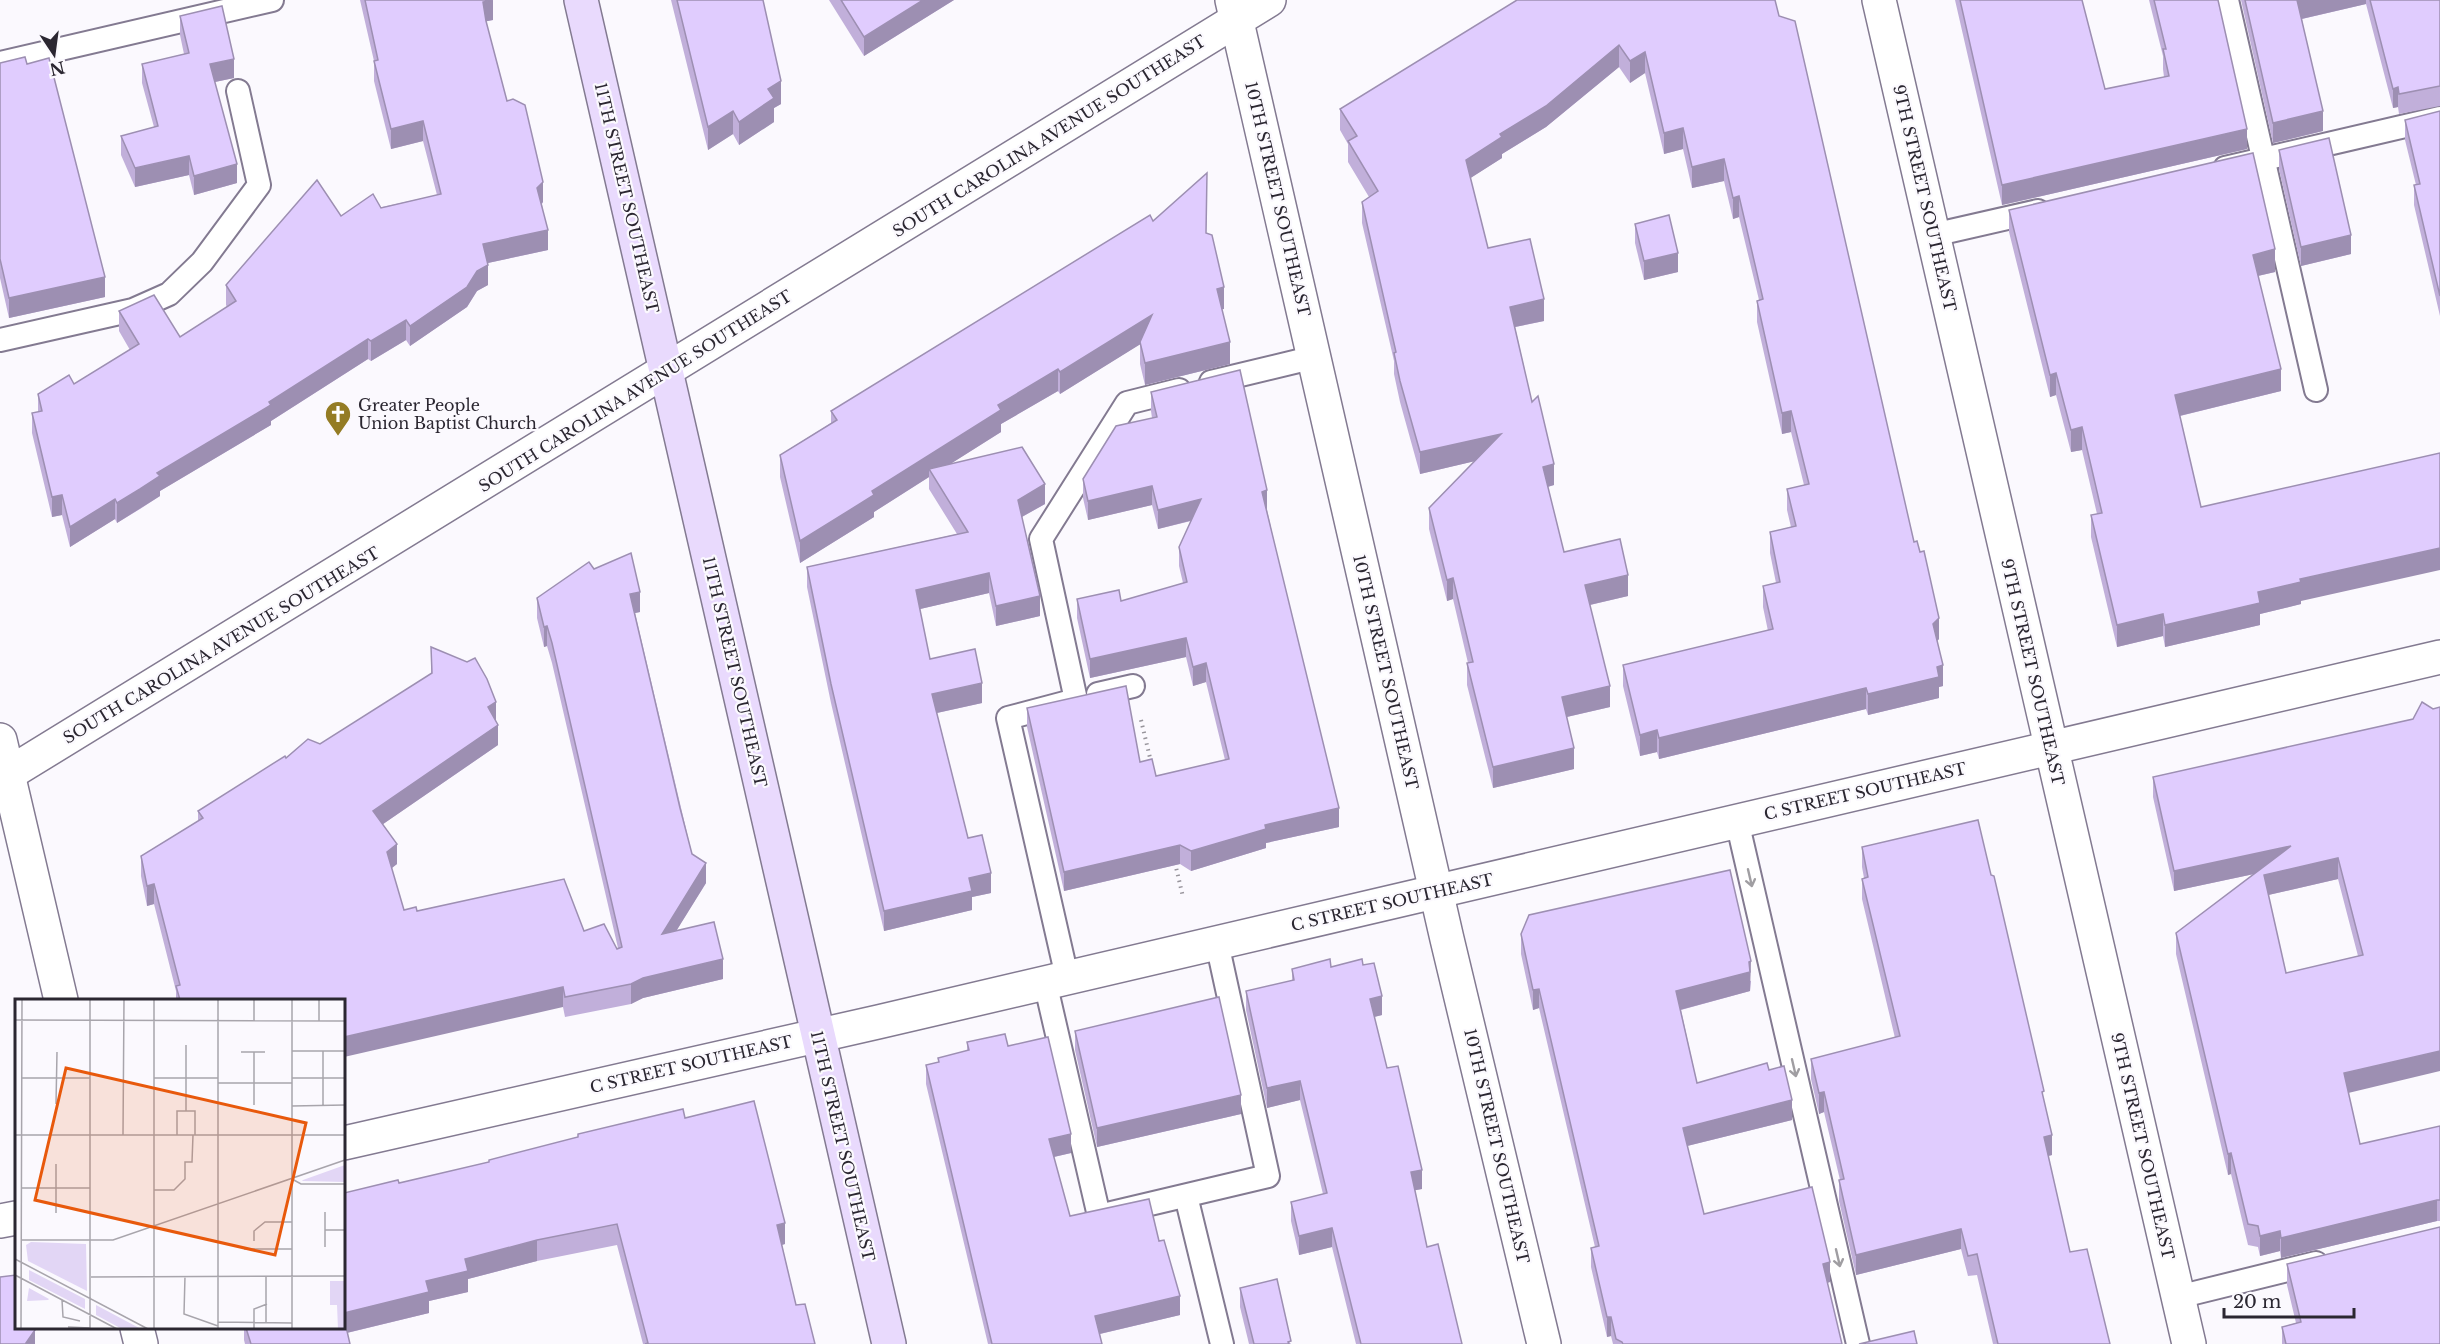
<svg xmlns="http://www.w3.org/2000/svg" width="2440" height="1344" font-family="'Libre Baskerville',serif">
<rect width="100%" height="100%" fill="#fbf9fe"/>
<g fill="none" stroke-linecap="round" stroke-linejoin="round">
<g stroke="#837a91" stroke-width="26">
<g id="service">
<polyline points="2227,0 2316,390"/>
<polyline points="0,63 272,0"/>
<polyline points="2225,168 2440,118"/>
<polyline points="1933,235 2038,211"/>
<polyline points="0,340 133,310 169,294 202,262 259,185 238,91"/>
<polyline points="1211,382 1315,357"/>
<polyline points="1098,694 1133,686"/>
<polyline points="1737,821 1858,1344"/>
<polyline points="1067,977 1008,718 1076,700 1041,539 1127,403 1179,390"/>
<polyline points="1045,982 1099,1216 1268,1176 1217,943"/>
<polyline points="1186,1196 1222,1344"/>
<polyline points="2178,1297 2316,1263"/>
</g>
</g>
<g stroke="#837a91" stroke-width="36">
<g id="minor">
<polyline points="1232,0 1447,939 1544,1344"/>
<polyline points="1879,0 2189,1344"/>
<polyline points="0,740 61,1000"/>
<polyline points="344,1143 878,1022 2440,657"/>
<polyline points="0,1221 16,1218"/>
<polyline points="137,1328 141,1344"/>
</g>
</g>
<g stroke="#837a91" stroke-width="36">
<polyline id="tertiary" points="0,779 1269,0"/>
</g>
<g stroke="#837a91" stroke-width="36">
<polyline id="secondary" points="581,0 889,1344"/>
</g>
<g stroke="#97949b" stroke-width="4" stroke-dasharray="1.5 4.5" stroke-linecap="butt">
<polyline points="1141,720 1151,762"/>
<polyline points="1175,863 1183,897"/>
</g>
<use href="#service" stroke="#fff" stroke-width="22"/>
<use href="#minor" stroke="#fff" stroke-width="33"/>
<use href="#tertiary" stroke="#fff" stroke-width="33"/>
<use href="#secondary" stroke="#e9dafd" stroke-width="33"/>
</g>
<g fill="#c1afda" fill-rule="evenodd">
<polygon points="360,0 493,0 493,20 486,21 507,101 543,202 542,204 548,250 488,263 488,285 477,291 467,307 410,346 406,340 371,361 368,359 271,421 271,425 160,491 160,496 140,509 117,523 115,519 70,547 62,515 52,517 32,433 32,413 38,412 38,394 74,384 130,350 119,331 119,311 180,337 227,307 226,305 226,285 341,216 437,195 423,141 391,149 374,81 374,61"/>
<polygon points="671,0 763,0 781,104 774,108 774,122 739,145 733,134 708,150"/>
<polygon points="829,0 954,0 864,56"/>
<polygon points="1775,0 1939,639 1937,641 1943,686 1939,687 1939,698 1868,715 1866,709 1659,759 1657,752 1640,756 1623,686 1623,665 1768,631 1763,607 1763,586 1776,583 1770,553 1770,532 1791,527 1787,510 1787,489 1804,485 1791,432 1782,434 1757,322 1757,301 1759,300 1739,217 1733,219 1724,181 1692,188 1683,149 1664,154 1645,73 1630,83 1619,67 1546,127 1502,154 1502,158 1470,178 1488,248 1544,321 1515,327 1532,402 1554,485 1548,487 1564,552 1628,596 1590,605 1610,707 1567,717 1574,769 1493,788 1467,685 1467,663 1468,663 1453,599 1447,601 1429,529 1429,508 1475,461 1420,474 1400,402 1394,374 1394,361 1362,223 1362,202 1369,197 1348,162 1348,144 1340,130 1340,109"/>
<polygon points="1955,0 2082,0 2105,89 2164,77 2163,69 2163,56 2149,0 2218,0 2247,149 2002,205"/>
<polygon points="2241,0 2440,0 2440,106 2399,114 2398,107 2393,108 2366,4 2302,19 2323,131 2273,143"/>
<polygon points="180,16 234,78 215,82 237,183 194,195 189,175 135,187 121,155 121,136 154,127 142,83 142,64 184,54 180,35"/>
<polygon points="0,63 27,64 105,297 9,318 0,278"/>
<polygon points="2440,111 2440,316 2414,205 2414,185 2416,185 2405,140 2405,120"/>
<polygon points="2279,150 2351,254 2301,266 2279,169"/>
<polygon points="1207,195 1206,233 1224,309 1222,309 1230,364 1145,385 1140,364 1140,344 1060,394 1058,391 1001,424 1001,432 950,464 1045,504 1022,517 1040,616 996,626 989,593 920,609 930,659 982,703 937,713 968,838 991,893 972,897 972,910 884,931 831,703 807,587 807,567 957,534 929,489 929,477 874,512 874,517 800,563 780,477 780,455 831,423 831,411 1153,221"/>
<polygon points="2009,210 2275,272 2258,276 2281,391 2180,416 2201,507 2301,601 2301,604 2260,614 2260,625 2165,647 2163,636 2117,647 2091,537 2091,515 2097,514 2082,450 2071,452 2056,395 2050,397 2009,232"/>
<polygon points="1635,224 1678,272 1644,280 1635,243"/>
<polygon points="1151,392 1267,510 1339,827 1266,843 1266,848 1191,871 1180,864 1064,891 1027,727 1027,708 1140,762 1156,776 1225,760 1206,682 1193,686 1186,657 1090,678 1077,618 1077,599 1121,601 1183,583 1179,566 1179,547 1191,521 1158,529 1152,505 1088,520 1083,498 1083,479 1152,418 1151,411"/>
<polygon points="594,569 640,612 635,613 692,854 706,883 676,931 723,979 643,998 631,1004 565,1017 563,1007 344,1000 176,1000 176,991 154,904 147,906 141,876 141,856 198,821 198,811 286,758 320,744 431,674 431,647 496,722 498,745 383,824 397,864 391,868 404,910 584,931 618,948 552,663 547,646 544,647 537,618 537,598"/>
<path d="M2413 719 2348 1092 2360 1144 2440 1126V1221H2437L2281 1258 2280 1251 2260 1256 2258 1247 2248 1245 2231 1174 2228 1175 2176 954V933L2254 874 2174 891 2153 797V777ZM2338 879 2358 956 2286 973 2268 895Z"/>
<polygon points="1862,847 2044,1101 2052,1155 2048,1156 2070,1252 2110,1344 1993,1344 1977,1275 1968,1276 1961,1249 1856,1275 1839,1201 1839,1180 1840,1180 1824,1112 1819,1114 1811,1079 1811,1059 1895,1038 1862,899 1862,879 1864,878 1862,867"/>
<polygon points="1521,934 1751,981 1750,991 1681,1010 1697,1083 1769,1070 1792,1120 1687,1146 1704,1214 1830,1282 1827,1283 1842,1344 1613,1344 1611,1336 1607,1337 1591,1267 1591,1248 1595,1247 1539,1008 1533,1010 1521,954"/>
<polygon points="1363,965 1382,1015 1374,1017 1387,1068 1422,1189 1415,1190 1427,1247 1462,1344 1356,1344 1332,1247 1299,1255 1291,1221 1291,1202 1323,1194 1300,1100 1267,1108 1246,1010 1246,991 1292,981 1292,969"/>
<polygon points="1075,1031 1241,1114 1097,1147 1075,1050"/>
<polygon points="967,1042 1008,1046 1071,1153 1054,1157 1070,1216 1159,1241 1180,1315 1100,1334 1102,1344 988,1344 926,1084 926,1065 938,1062 938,1058 967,1051"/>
<polygon points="685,1118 785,1244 782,1245 796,1305 815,1344 643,1344 617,1245 537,1261 468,1279 468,1292 429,1301 429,1313 347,1333 350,1344 245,1344 244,1340 244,1328 344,1328 399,1183 489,1162 578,1137 578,1134"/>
<polygon points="2287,1264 2440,1344 2282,1344 2282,1327 2296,1323 2287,1285"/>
<polygon points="1240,1288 1291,1344 1249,1344 1240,1307"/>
</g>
<g fill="#9d8fb2">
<polygon points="493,0 493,20 483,22 483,2"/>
<polygon points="923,0 954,0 864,56 864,37"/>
<polygon points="2297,0 2366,0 2366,4 2297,20"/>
<polygon points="1619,45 1619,67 1546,127 1502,154 1502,158 1466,181 1466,160"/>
<polygon points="1645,52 1645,73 1630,83 1630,61"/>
<polygon points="234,59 234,78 210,83 210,64"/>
<polygon points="781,81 781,104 774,108 774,122 739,145 739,122 768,89"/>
<polygon points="2398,87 2398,107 2393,108 2393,89"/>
<polygon points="733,111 733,134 708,150 708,127"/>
<polygon points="2323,111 2323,131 2273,143 2273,123"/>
<polygon points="423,121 423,141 391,149 391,129"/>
<polygon points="1683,128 1683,149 1664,154 1664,133"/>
<polygon points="2247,129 2247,149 2002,205 2002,185"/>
<polygon points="189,156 189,175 135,187 135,168"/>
<polygon points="1724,159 1724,181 1692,188 1692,167"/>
<polygon points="237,164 237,183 194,195 194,176"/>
<polygon points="543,182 543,202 537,208 537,188"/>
<polygon points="1739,196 1739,217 1733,219 1733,198"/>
<polygon points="548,230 548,250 483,264 483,244"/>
<polygon points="2351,235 2351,254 2301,266 2301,247"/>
<polygon points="2275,249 2275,272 2253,277 2253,255"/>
<polygon points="1678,253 1678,272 1644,280 1644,261"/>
<polygon points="488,265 488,285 477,291 467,307 410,346 410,326 477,271"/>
<polygon points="105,277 105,297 9,318 9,298"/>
<polygon points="1224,287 1224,309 1217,310 1217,289"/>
<polygon points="1544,299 1544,321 1510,328 1510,307"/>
<polygon points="1152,315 1152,337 1060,394 1060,372"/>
<polygon points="406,320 406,340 371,361 371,341"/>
<polygon points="368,339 368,359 271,421 271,425 160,491 160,496 117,523 117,503 157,473"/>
<polygon points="1230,342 1230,364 1145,385 1145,363"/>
<polygon points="1058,369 1058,391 1001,424 1001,432 933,475 929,469 929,477 874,512 874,517 800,563 800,541 998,405"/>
<polygon points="2281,369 2281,391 2175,417 2175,395"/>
<polygon points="2056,373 2056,395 2050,397 2050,375"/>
<polygon points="1791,411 1791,432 1782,434 1782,413"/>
<polygon points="2082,427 2082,450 2071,452 2071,430"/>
<polygon points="1501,434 1501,455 1420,474 1420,452"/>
<polygon points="1554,464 1554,485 1543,488 1543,467"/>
<polygon points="1045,484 1045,504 1018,519 1018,500"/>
<polygon points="1152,486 1152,505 1088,520 1088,501"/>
<polygon points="1267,490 1267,510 1262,511 1262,492"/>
<polygon points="62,495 62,515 52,517 52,497"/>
<polygon points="115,499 115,519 70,547 70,527"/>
<polygon points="1201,499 1201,518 1158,529 1158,510"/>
<polygon points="2440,548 2440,570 2301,601 2301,604 2260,614 2260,625 2165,647 2165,625 2258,592 2300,579"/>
<polygon points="989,573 989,593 916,610 916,590"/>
<polygon points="1628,575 1628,596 1585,606 1585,585"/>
<polygon points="1453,578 1453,599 1447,601 1447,580"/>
<polygon points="640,592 640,612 630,614 630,594"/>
<polygon points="1040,596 1040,616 996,626 996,606"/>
<polygon points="2163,614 2163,636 2117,647 2117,625"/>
<polygon points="1939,618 1939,639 1933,645 1933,624"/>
<polygon points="547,626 547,646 544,647 544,627"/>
<polygon points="1186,638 1186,657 1090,678 1090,659"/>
<polygon points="1206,663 1206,682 1193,686 1193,667"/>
<polygon points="1943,665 1943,686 1939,687 1939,698 1868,715 1868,694 1937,667"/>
<polygon points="982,683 982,703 932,714 932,694"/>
<polygon points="1610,686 1610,707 1562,718 1562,697"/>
<polygon points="1866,688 1866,709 1659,759 1659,738"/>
<polygon points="496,702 496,722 488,707"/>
<polygon points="498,725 498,745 373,831 373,811"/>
<polygon points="1657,730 1657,752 1640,756 1640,735"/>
<polygon points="1574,748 1574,769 1493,788 1493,767"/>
<polygon points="1339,808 1339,827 1266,843 1266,848 1191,871 1191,851 1265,825"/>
<polygon points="397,844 397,864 387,872 387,852"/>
<polygon points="1180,845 1180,864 1064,891 1064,872"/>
<polygon points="2291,846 2291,866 2174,891 2174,871"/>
<polygon points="2338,858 2338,879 2264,896 2264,875"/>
<polygon points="706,863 706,883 662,954 662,934"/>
<polygon points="991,873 991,893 972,897 972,910 884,931 884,911 969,878"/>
<polygon points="154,884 154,904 147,906 147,886"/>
<polygon points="723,959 723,979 643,998 631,1004 631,984 643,978"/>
<polygon points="1751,961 1750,991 1676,1011 1676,991"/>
<polygon points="563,987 563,1007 344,1057 344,1037"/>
<polygon points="1539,989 1539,1008 1533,1010 1533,990"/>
<polygon points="1382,996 1382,1015 1370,1018 1370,999"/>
<polygon points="2440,1051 2440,1071 2344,1094 2344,1073"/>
<polygon points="1300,1081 1300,1100 1267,1108 1267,1088"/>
<polygon points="1824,1092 1824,1112 1819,1114 1819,1093"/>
<polygon points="1241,1095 1241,1114 1097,1147 1097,1128"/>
<polygon points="1792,1100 1792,1120 1683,1147 1683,1128"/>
<polygon points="1071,1134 1071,1153 1049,1158 1049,1139"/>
<polygon points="2052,1135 2052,1155 2044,1157 2044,1137"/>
<polygon points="2231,1153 2231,1174 2228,1175 2228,1154"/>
<polygon points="1422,1170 1422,1189 1411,1191 1411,1172"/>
<polygon points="2437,1200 2437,1221 2281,1258 2281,1238"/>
<polygon points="785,1223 785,1244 777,1246 777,1225"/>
<polygon points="1332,1228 1332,1247 1299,1255 1299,1236"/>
<polygon points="1961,1229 1961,1249 1856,1275 1856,1255"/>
<polygon points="2280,1231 2280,1251 2260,1256 2260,1236"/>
<polygon points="537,1240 537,1261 468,1279 468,1292 429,1301 429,1313 342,1334 344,1328 344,1313 426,1281 465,1259"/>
<polygon points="1830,1262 1830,1282 1823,1284 1823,1264"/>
<polygon points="1180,1296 1180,1315 1095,1335 1095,1316"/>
<polygon points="1607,1317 1611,1317 1611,1336 1607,1337"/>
<polygon points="35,1330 35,1344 26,1344 26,1343"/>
</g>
<g fill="#e0ccfe" stroke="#9d8fb2" stroke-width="1.5" fill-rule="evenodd">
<polygon points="365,0 492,0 483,2 486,21 507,101 513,99 525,105 543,182 537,188 548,230 483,244 488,265 477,271 467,287 410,326 406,320 371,341 368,339 269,402 271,405 157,473 160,476 140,489 117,503 115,499 70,527 62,495 52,497 32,413 42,411 38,394 69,375 74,384 139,344 119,311 154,295 180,337 236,301 226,285 317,180 341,216 373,194 381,208 441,194 423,121 391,129 374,61 378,60"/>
<polygon points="677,0 763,0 781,81 768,89 774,98 739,122 733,111 708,127"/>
<polygon points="841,0 923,0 864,37"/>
<polygon points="1517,0 1775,0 1779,16 1795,21 1914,542 1917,541 1920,552 1924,551 1939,618 1933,624 1943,665 1937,667 1939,677 1868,694 1866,688 1659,738 1657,730 1640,735 1623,665 1773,629 1763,586 1780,582 1770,532 1796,526 1787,489 1809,484 1791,411 1782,413 1757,301 1763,299 1739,196 1733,198 1724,159 1692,167 1683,128 1664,133 1645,52 1630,61 1619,45 1546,106 1500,134 1502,137 1466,160 1488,248 1530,239 1544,299 1510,307 1532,402 1538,396 1554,464 1543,467 1564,552 1620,539 1628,575 1585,585 1610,686 1562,697 1574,748 1493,767 1467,663 1473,662 1453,578 1447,580 1429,508 1501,434 1420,452 1400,381 1394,353 1396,352 1362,202 1378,191 1348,141 1357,136 1340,109"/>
<polygon points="1960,0 2082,0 2105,89 2169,76 2163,49 2166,49 2154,0 2218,0 2247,129 2002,185"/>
<polygon points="2245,0 2299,0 2297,0 2323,111 2273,123"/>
<polygon points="2370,0 2440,0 2440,86 2399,94 2398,87 2393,89"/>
<polygon points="222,6 234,59 210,64 237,164 194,176 189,156 135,168 121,136 158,126 142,64 189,53 180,16"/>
<polygon points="25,57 27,64 49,58 105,277 9,298 0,259 0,63"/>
<polygon points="2440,111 2440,296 2414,185 2420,184 2405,120"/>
<polygon points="2329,138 2351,235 2301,247 2279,150"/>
<polygon points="2253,153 2275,249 2253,255 2281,369 2175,395 2201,507 2440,453 2440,548 2300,579 2301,582 2258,592 2260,603 2165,625 2163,614 2117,625 2091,515 2102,513 2082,427 2071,430 2056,373 2050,375 2009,210"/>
<polygon points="1207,173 1206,233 1212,235 1224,287 1217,289 1230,342 1145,363 1140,342 1152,315 1060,372 1058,369 998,405 1001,410 872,491 874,495 800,541 780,455 837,420 831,411 1150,215 1153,221"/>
<polygon points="1669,215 1678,253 1644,261 1635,224"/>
<polygon points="1240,370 1267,490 1262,492 1339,808 1265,825 1266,829 1191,851 1180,845 1064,872 1027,708 1126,686 1140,762 1152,759 1156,776 1229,759 1206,663 1193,667 1186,638 1090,659 1077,599 1119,590 1121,601 1187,582 1179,547 1201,499 1158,510 1152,486 1088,501 1083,479 1116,426 1157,417 1151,392"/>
<polygon points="1022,447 1045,484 1018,500 1040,596 996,606 989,573 916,590 930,659 975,649 982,683 932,694 968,838 982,835 991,873 969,878 972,891 884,911 831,684 807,567 968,532 929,469"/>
<polygon points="631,553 640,592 630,594 680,808 692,854 706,863 662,934 714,922 723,959 643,978 631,984 565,997 563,987 344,1037 344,1000 180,1000 176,986 180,985 154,884 147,886 141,856 203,818 198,811 285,756 286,758 308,739 320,744 432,673 431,647 467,662 475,658 487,679 496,702 488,707 498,725 373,811 397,844 387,852 404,910 416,907 417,911 564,879 584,931 604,924 617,949 622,947 552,643 547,626 544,627 537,598 589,562 594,569"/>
<path d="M2422 702 2433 709 2440 707V1051L2344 1073 2360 1144 2440 1126V1200H2437L2281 1238 2280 1231 2260 1236 2258 1226 2248 1224 2231 1153 2228 1154 2176 933 2291 846 2174 871 2153 777 2413 719ZM2338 858 2363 955 2286 973 2264 875Z"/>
<polygon points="1978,820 1991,875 1994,876 2044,1091 2042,1092 2052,1135 2044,1137 2070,1252 2087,1249 2110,1344 1998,1344 1977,1254 1968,1256 1961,1229 1856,1255 1839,1180 1844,1179 1824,1092 1819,1093 1811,1059 1900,1036 1862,879 1868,877 1862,847"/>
<polygon points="1730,870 1751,961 1749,962 1750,972 1676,991 1697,1083 1767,1063 1769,1070 1784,1066 1792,1100 1683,1128 1704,1214 1812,1187 1830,1262 1823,1264 1842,1344 1623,1344 1622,1342 1616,1339 1611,1317 1607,1317 1591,1248 1599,1246 1539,989 1533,990 1521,934 1529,915"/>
<polygon points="1330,959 1331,967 1362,959 1363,965 1374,963 1382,996 1370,999 1387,1068 1398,1066 1422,1170 1411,1172 1427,1247 1438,1244 1462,1344 1361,1344 1332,1228 1299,1236 1291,1202 1327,1193 1300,1081 1267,1088 1246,991 1294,980 1292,969"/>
<polygon points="1219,997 1241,1095 1097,1128 1075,1031"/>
<polygon points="1005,1034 1008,1046 1048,1037 1071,1134 1049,1139 1070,1216 1149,1199 1159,1241 1164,1240 1180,1296 1095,1316 1102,1344 992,1344 926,1065 939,1062 938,1058 969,1050 967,1042"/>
<polygon points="754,1101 785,1223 777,1225 796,1305 805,1304 815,1344 645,1344 648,1343 617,1224 537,1240 465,1259 468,1271 426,1281 429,1292 344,1313 344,1193 398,1180 399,1183 489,1162 489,1160 578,1137 578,1134 683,1109 685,1118"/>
<polygon points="2440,1227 2440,1344 2286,1344 2282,1327 2301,1322 2287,1264"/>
<polygon points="16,1275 16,1328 35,1328 35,1330 26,1343 27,1344 0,1344 0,1277"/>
<polygon points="1277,1279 1291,1341 1288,1342 1289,1344 1254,1344 1240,1288"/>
<polygon points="344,1318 350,1344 251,1344 246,1328 344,1328"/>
<polygon points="1914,1331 1917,1344 1859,1344"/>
</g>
<defs><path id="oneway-shaft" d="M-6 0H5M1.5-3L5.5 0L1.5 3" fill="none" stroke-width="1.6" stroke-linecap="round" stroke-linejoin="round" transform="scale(1.5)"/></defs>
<g stroke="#a09ea2">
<use href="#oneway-shaft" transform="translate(1750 878) rotate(77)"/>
<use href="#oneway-shaft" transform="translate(1794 1068) rotate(77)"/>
<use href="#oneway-shaft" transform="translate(1838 1258) rotate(77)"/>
</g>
<defs>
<g id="church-pin" transform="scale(1.35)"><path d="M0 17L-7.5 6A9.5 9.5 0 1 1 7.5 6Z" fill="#947c24" stroke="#fbf9fe"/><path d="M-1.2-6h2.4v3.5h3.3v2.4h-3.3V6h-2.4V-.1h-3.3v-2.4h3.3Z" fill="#fff"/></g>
</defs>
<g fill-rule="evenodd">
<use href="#church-pin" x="338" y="414"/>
</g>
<g text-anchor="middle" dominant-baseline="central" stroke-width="4.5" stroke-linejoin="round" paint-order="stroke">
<g font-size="16" fill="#2b2731" stroke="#fbf9fe">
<text transform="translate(1049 136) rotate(-32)">SOUTH CAROLINA AVENUE SOUTHEAST</text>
<text transform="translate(627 198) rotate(77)">11TH STREET SOUTHEAST</text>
<text transform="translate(1925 198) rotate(77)">9TH STREET SOUTHEAST</text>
<text transform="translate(1278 199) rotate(77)">10TH STREET SOUTHEAST</text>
<text transform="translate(635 391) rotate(-32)">SOUTH CAROLINA AVENUE SOUTHEAST</text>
<text transform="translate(221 645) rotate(-31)">SOUTH CAROLINA AVENUE SOUTHEAST</text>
<text transform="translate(735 672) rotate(77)">11TH STREET SOUTHEAST</text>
<text transform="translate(1386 672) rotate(77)">10TH STREET SOUTHEAST</text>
<text transform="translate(2033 672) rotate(77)">9TH STREET SOUTHEAST</text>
<text transform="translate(1865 791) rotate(-13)">C STREET SOUTHEAST</text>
<text transform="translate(1392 902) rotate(-13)">C STREET SOUTHEAST</text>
<text transform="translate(691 1064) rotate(-13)">C STREET SOUTHEAST</text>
<text transform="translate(843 1146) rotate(77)">11TH STREET SOUTHEAST</text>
<text transform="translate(1497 1146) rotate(77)">10TH STREET SOUTHEAST</text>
<text transform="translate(2143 1146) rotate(77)">9TH STREET SOUTHEAST</text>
</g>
<g font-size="16" fill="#2b2731" stroke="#fbf9fe" text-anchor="start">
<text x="358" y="405">Greater People<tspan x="358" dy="18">Union Baptist Church</tspan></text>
</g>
</g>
<g transform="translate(15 999)">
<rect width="330" height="330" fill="#fbf9fe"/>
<path d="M330 166V183L287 182 288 181ZM16 243 71 245 72 292 13 262 11 246ZM14 271 70 300V310L14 281ZM315 282H330V330H323L322 306H315ZM14 289 34 300 33 301 12 302ZM81 306 126 330H107L81 316Z" fill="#e2d6f5"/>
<path fill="none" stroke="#a8a5ac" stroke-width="1.5" d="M75 0V330M139 0V330M0 21 330 22M239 22V0M304 22V0M171 46V112M277 52H330M308 52V107M226 53H250M6 79H75M139 79H203M277 79H330M203 84H277M41 105 42 53M239 106V53M277 107 330 106M0 136H330M108 136 109 0M162 136V112H180V136M277 180 286 185H330M7 189H75M139 191H159L170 180V163H177L178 136M41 214V165M310 231H330M7 241H98L330 161M239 242V232L250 223H277M310 248V213M229 250H277M0 260 133 330M0 276 102 330M170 277 169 315 203 327M251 277V324M76 278 330 277M47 301 48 318 65 322M203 323 277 324M53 328 75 329M6 330 7 0M203 330V0M239 330V310L252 305M277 330V0"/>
<path fill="#e8590c" fill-opacity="0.15" stroke="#e8590c" stroke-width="3" d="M51 69 291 124 260 256 20 201Z"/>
<rect width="330" height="330" fill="none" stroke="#2b2731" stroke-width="3"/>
</g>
<g transform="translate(54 54) rotate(167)" stroke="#fbf9fe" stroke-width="4.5" paint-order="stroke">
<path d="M0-4.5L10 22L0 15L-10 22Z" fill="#2b2731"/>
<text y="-9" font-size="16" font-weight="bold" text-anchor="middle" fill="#2b2731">N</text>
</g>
<path d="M2224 1308v9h130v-9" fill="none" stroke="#2b2731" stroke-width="3"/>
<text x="2233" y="1308" font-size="18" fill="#2b2731" stroke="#fbf9fe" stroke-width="4.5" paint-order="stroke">20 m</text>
</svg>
